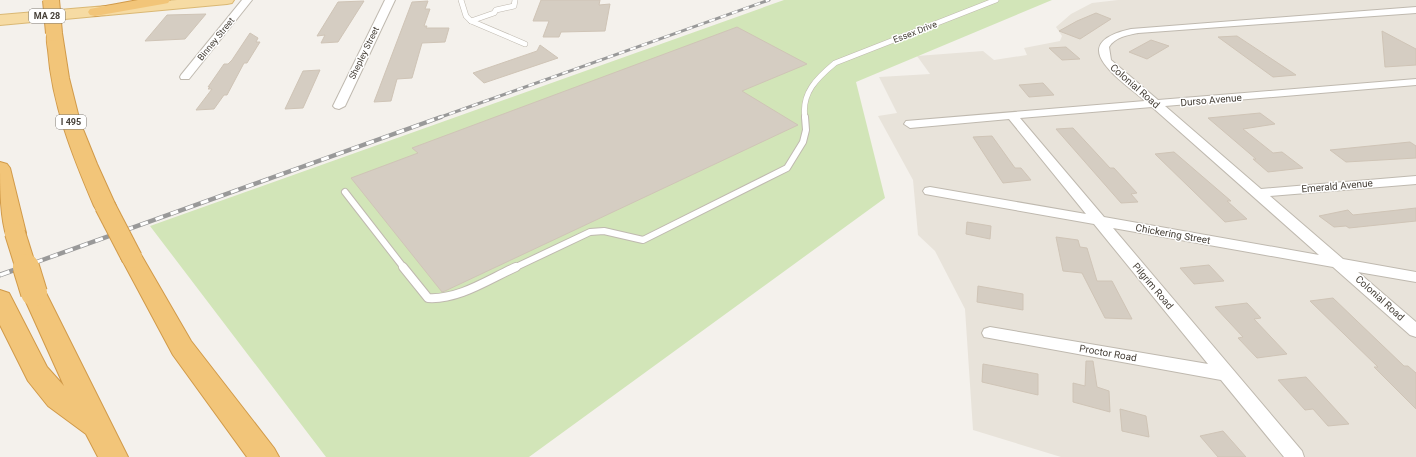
<svg xmlns="http://www.w3.org/2000/svg" width="1416" height="457" font-family="Roboto,sans-serif">
<rect width="100%" height="100%" fill="#f4f1ec"/>
<polygon fill="#e8e3da" points="1118,0 1416,0 1416,457 1061,457 973,430 965,309 935,251 918,235 913,180 878,116 897,113 879,77 930,74 917,56 983,51 994,60 1027,55 1024,48 1060,41 1062,36 1056,27 1071,14 1092,3"/>
<polygon fill="#d2e5b8" points="784,0 1052,0 856,82 885,198 529,457 326,457 150,226"/>
<g fill="#d5cdc2" stroke="#cfc4b6">
<polygon points="541,0 600,0 599,5 610,4 605,31 561,32 559,37 543,37 549,21 533,21"/>
<polygon points="364,1 338,42 321,43 325,35 317,36 338,2"/>
<polygon points="428,1 425,9 430,9 424,26 427,26 426,28 449,28 445,42 422,43 412,78 397,79 391,101 374,102 412,2"/>
<polygon points="1096,13 1111,19 1080,39 1059,31 1077,21"/>
<polygon points="206,14 185,39 145,41 167,15"/>
<polygon points="737,27 807,64 742,91 798,125 445,291 442,292 351,178 418,153 412,148"/>
<polygon points="1382,31 1416,49 1416,65 1385,67"/>
<polygon points="250,33 258,38 256,42 260,42 247,63 244,63 227,95 224,95 214,109 196,110 212,89 208,89 210,87 208,87 224,64 228,64 232,60"/>
<polygon points="1237,36 1296,75 1273,77 1218,37"/>
<polygon points="1151,40 1169,46 1147,59 1129,52"/>
<polygon points="540,45 558,58 484,83 473,73 537,51"/>
<polygon points="1066,47 1080,59 1062,60 1049,48"/>
<polygon points="320,70 303,108 285,109 303,71"/>
<polygon points="1043,83 1054,95 1029,97 1019,85"/>
<polygon points="1260,113 1275,124 1243,129 1273,153 1282,152 1303,168 1268,172 1253,159 1256,159 1208,118"/>
<polygon points="1073,128 1110,168 1114,168 1137,193 1131,194 1138,202 1121,203 1056,129"/>
<polygon points="992,136 1015,168 1021,168 1031,180 1003,183 973,137"/>
<polygon points="1410,142 1416,146 1416,158 1346,162 1330,150"/>
<polygon points="1174,152 1231,201 1227,201 1247,219 1225,222 1155,154"/>
<polygon points="1416,208 1416,221 1349,228 1346,226 1334,227 1319,216 1348,210 1353,215"/>
<polygon points="967,222 991,226 990,239 966,234"/>
<polygon points="1056,237 1078,240 1080,247 1087,248 1097,281 1112,281 1132,319 1105,318 1082,273 1063,271"/>
<polygon points="1209,265 1224,281 1194,284 1180,268"/>
<polygon points="978,286 1023,294 1023,310 977,302"/>
<polygon points="1333,298 1404,366 1408,366 1416,373 1416,409 1374,367 1378,367 1310,301"/>
<polygon points="1247,303 1261,318 1254,319 1287,354 1257,358 1238,338 1243,337 1215,307"/>
<polygon points="1086,361 1093,361 1097,387 1109,391 1110,412 1073,402 1073,383 1085,386"/>
<polygon points="983,364 1038,374 1038,395 982,382"/>
<polygon points="1306,377 1349,424 1328,426 1313,409 1305,410 1278,380"/>
<polygon points="1120,409 1146,416 1149,437 1122,431"/>
<polygon points="1223,431 1246,457 1218,457 1200,436"/>
</g>
<g fill="none" stroke-linecap="round" stroke-linejoin="round">
<g stroke="#bfb9af" stroke-width="6">
<g id="lane-far2">
<polyline points="461,0 466,16 471,21 525,44"/>
<polyline points="471,21 494,13 496,10 514,6 515,0"/>
<path d="M805 118C801 93 817 78 835 63L996 0"/>
</g>
</g>
<g stroke="#bfb9af" stroke-width="8">
<g id="lane-far1">
<polyline points="345,192 404,268"/>
<polyline points="514,268 590,232 604,231 643,240 787,168 803,142 806,130 805,117"/>
</g>
</g>
<g stroke="#bfb9af" stroke-width="10">
<path id="lane" d="M403 267 428 298C459 300 489 279 516 267"/>
</g>
<g stroke="#bfb9af" stroke-width="2">
<g id="street">
<polygon points="242,0 252,0 189,79 181,79 180,77 181,75"/>
<polygon points="385,0 395,0 345,106 339,109 335,108 333,106"/>
<path d="M1416 7V13L1138 33C1128 35 1115 37 1109 47L1111 60 1158 100 1416 79V85L1165 106 1261 189 1416 176V184L1270 196 1343 259 1416 272V282L1358 272 1416 322V337L1410 335 1333 267 1113 228 1302 451 1304 457H1284L1221 380 984 337 982 333 984 329 990 327 1208 364 1094 224 925 194 923 191 925 188 930 187 1086 214 1009 119 910 128 904 124 906 121 1145 101C1119 78 1064 44 1131 29ZM1152 107 1319 255 1104 217 1020 118Z"/>
</g>
</g>
<g stroke="#dab874" stroke-width="2">
<polygon id="primary" points="177,0 234,0 232,3 227,4 0,25 0,15"/>
</g>
<g stroke="#d19a49" stroke-width="2">
<g id="highway">
<polygon points="138,0 170,0 168,3 163,4 95,16 90,15 88,12 90,9 95,8"/>
<path d="M54 28 59 30 62 33 69 78 80 122 97 164 116 206 113 211 105 213 97 211 94 206C73 157 52 105 48 50 47 44 45 35 49 30Z"/>
<path d="M0 162 7 164 10 168 26 233 23 238 15 240 7 238C0 218 0 185 0 162Z"/>
<polygon points="132,250 140,253 191,341 274,448 279,457 247,457 173,355 121,258 124,253"/>
<polygon points="34,284 43,287 128,457 98,457 86,434 48,406 28,381 0,325 0,290 9,293 47,367 64,386 22,293 25,287"/>
</g>
</g>
<use href="#lane-far2" stroke="#fff" stroke-width="5"/>
<use href="#lane-far1" stroke="#fff" stroke-width="6"/>
<use href="#lane" stroke="#fff" stroke-width="8"/>
<use href="#street" fill="#fff" fill-rule="evenodd"/>
<use href="#primary" fill="#f6dba3" fill-rule="evenodd"/>
<use href="#highway" fill="#f2c579" fill-rule="evenodd"/>
<g stroke="#999" stroke-width="3">
<polyline id="rail-far2" points="438,118 769,0"/>
</g>
<g stroke="#999" stroke-width="4.5">
<polyline id="rail-far1" points="20,268 441,117"/>
</g>
<g stroke="#999" stroke-width="5">
<polyline id="rail" points="0,275 23,267"/>
</g>
<use href="#rail-far2" stroke="#fff" stroke-width="2" stroke-dasharray="6" stroke-linecap="butt"/>
<use href="#rail-far1" stroke="#fff" stroke-width="3" stroke-dasharray="8" stroke-linecap="butt"/>
<use href="#rail" stroke="#fff" stroke-width="3.5" stroke-dasharray="10" stroke-linecap="butt"/>
<g stroke="#d19a49" stroke-width="18" stroke-linecap="butt">
<polyline id="highway-bridge-far2" points="51,0 54,33"/>
</g>
<g stroke="#d19a49" stroke-width="22" stroke-linecap="butt">
<g id="highway-bridge-far1">
<polyline points="105,206 132,258"/>
<polyline points="15,233 26,268"/>
</g>
</g>
<g stroke="#d19a49" stroke-width="28" stroke-linecap="butt">
<polyline id="highway-bridge" points="26,267 34,293"/>
</g>
<use href="#highway-bridge-far2" stroke="#f2c579" stroke-width="16"/>
<use href="#highway-bridge-far1" stroke="#f2c579" stroke-width="20"/>
<use href="#highway-bridge" stroke="#f2c579" stroke-width="26"/>
</g>
<g text-anchor="middle" dominant-baseline="central" stroke-width="3" stroke-linejoin="round" paint-order="stroke">
<g fill="#fff" stroke="#7f7b75" stroke-width="1">
<rect x="29" y="9" width="36" height="14" rx="3"/>
<rect x="56" y="115" width="30" height="14" rx="3"/>
</g>
<g font-size="9" font-weight="bold" fill="#48423a">
<text x="47" y="16">MA 28</text>
<text x="71" y="122">I 495</text>
</g>
<g font-size="9" fill="#48423a" stroke="#fff">
<text transform="translate(915 32) rotate(-21)">Essex Drive</text>
<text transform="translate(216 39) rotate(-51)">Binney Street</text>
<text transform="translate(364 53) rotate(-64)">Shepley Street</text>
</g>
<g font-size="10" fill="#48423a" stroke="#fff">
<text transform="translate(1135 86) rotate(41)">Colonial Road</text>
<text transform="translate(1211 100) rotate(-5)">Durso Avenue</text>
<text transform="translate(1337 186) rotate(-5)">Emerald Avenue</text>
<text transform="translate(1173 234) rotate(10)">Chickering Street</text>
<text transform="translate(1153 286) rotate(50)">Pilgrim Road</text>
<text transform="translate(1380 298) rotate(42)">Colonial Road</text>
<text transform="translate(1108 353) rotate(10)">Proctor Road</text>
</g>
</g>
</svg>
